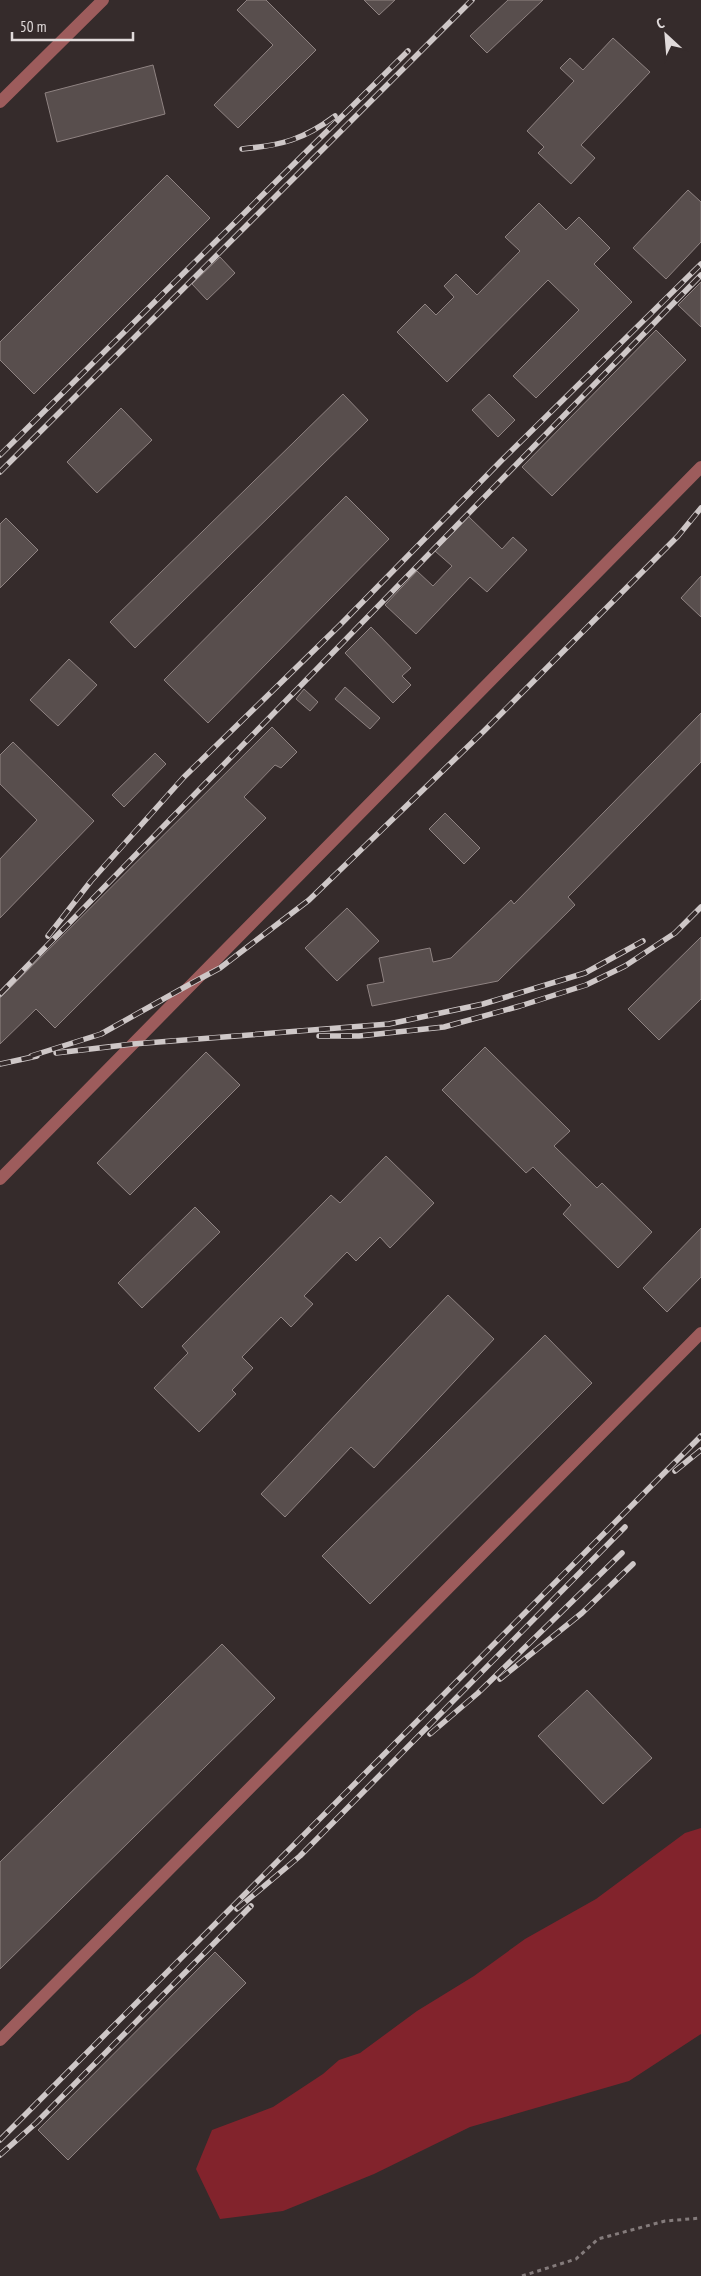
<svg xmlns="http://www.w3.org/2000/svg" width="701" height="2276" font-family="'PT Sans Narrow',sans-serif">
<rect width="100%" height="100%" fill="#352b2b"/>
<polygon fill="#82232c" points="701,1828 701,2034 629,2081 470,2127 374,2174 283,2211 220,2219 196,2169 212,2130 273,2107 323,2074 339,2060 360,2053 417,2011 474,1976 525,1939 596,1899 685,1833"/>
<g fill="#584e4d" stroke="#8f8382">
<polygon points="247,0 266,0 316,50 238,128 214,105 273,45 237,10"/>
<polygon points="364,0 395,0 379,15"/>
<polygon points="508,0 543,0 487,53 470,36"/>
<polygon points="613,38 650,72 581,145 595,158 571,184 538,153 544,147 527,131 574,81 560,68 570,58 583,70"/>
<polygon points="153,65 165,114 57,142 45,93"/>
<polygon points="167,175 210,218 34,394 0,360 0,342"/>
<polygon points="688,190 701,202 701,242 666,279 633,248"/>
<polygon points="539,203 566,230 579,217 610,248 594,264 632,302 536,398 513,376 579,310 548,280 447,382 397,332 425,304 436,315 454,297 444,286 456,274 477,295 520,251 505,237"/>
<polygon points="220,257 235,273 207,300 192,284"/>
<polygon points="701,282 701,327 678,305"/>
<polygon points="656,330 686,360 552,496 522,467"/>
<polygon points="343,394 368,420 135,648 110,622"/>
<polygon points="489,394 515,420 498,437 472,410"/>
<polygon points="121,408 152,440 97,493 67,462"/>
<polygon points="346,496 389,539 208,723 164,680"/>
<polygon points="468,516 502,549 513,537 527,550 487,592 470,577 416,634 385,605 417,571 433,586 452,566 435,551"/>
<polygon points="6,518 38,550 0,588 0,524"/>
<polygon points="701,576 701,617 681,598"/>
<polygon points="371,627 411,668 402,676 411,685 393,703 345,653"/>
<polygon points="69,659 97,685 58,726 30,700"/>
<polygon points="345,687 380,718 370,729 335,699"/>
<polygon points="304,689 318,702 310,711 296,699"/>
<polygon points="701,713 701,762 568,897 575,905 498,981 372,1006 367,985 384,982 379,958 430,948 433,962 451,958 511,900 514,904"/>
<polygon points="272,727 297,752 281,768 275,765 244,797 266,818 55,1028 36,1009 0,1044 0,998"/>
<polygon points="13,742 94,821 0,918 0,859 37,820 0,784 0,755"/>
<polygon points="155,753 166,764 124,807 112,795"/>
<polygon points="445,813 480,848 464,864 429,829"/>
<polygon points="347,908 379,941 337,981 305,948"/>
<polygon points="701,937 701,999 659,1040 628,1009"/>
<polygon points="485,1047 570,1131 554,1146 597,1188 602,1183 652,1232 618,1268 563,1214 571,1205 533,1167 526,1173 442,1090"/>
<polygon points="206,1052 240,1085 130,1195 97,1163"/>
<polygon points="386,1156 434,1203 390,1248 380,1237 356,1261 347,1252 304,1296 313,1304 291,1327 281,1317 242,1357 253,1368 232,1390 236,1394 199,1432 154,1388 188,1353 182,1346 331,1195 340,1203"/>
<polygon points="195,1207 220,1232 142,1308 118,1283"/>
<polygon points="701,1228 701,1277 667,1312 643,1288"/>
<polygon points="448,1295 494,1339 374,1468 351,1447 285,1517 261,1494"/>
<polygon points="545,1335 592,1383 370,1604 322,1556"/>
<polygon points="222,1644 275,1698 0,1969 0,1862"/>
<polygon points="587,1690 652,1758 603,1804 538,1736"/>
<polygon points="215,1952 246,1983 68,2160 38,2130"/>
</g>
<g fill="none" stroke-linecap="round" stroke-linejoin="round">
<polyline stroke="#847b7b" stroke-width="3" stroke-dasharray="4 4" stroke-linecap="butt" points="522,2276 576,2259 598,2239 665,2221 701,2218"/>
<g stroke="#9d5c5c" stroke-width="12">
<polyline points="0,102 103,0"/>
<polyline points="0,1179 701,467"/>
<polyline points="0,2040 701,1333"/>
</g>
<g stroke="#cec7c7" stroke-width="5.5">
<g id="rail">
<path d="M242 149C282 145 303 140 335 116"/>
<polyline points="0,455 408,51"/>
<polyline points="0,472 472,0"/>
<polyline points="48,936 91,881 184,777 340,625 501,461 701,264"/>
<polyline points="0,994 701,275"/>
<polyline points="319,1036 359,1036 444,1027 520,1006 586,985 625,966 675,933 701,907"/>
<polyline points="56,1053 133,1044 389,1024 483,1004 585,973 643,941"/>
<polyline points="31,1056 101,1034 192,983 220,968 309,900 484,731 678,536 701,508"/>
<polyline points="0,1064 37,1056"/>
<polyline points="675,1471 701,1450"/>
<polyline points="500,1679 582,1613 633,1564"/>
<polyline points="430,1734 478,1693 622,1553"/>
<polyline points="237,1909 300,1856 625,1527"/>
<polyline points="0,2140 701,1436"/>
<polyline points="0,2155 36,2123 251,1906"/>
</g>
</g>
<use href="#rail" stroke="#352b2b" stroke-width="4" stroke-dasharray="11" stroke-linecap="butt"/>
</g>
<g transform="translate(666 35) rotate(334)" stroke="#352b2b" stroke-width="4" paint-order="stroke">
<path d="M0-4L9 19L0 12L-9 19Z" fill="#e1dbdb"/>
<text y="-8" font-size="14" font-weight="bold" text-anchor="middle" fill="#e1dbdb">С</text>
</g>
<path d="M12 32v8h121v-8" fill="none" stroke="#e1dbdb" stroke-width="2.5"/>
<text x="20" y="32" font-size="15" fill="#e1dbdb" stroke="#352b2b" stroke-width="4" paint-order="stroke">50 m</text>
</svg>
